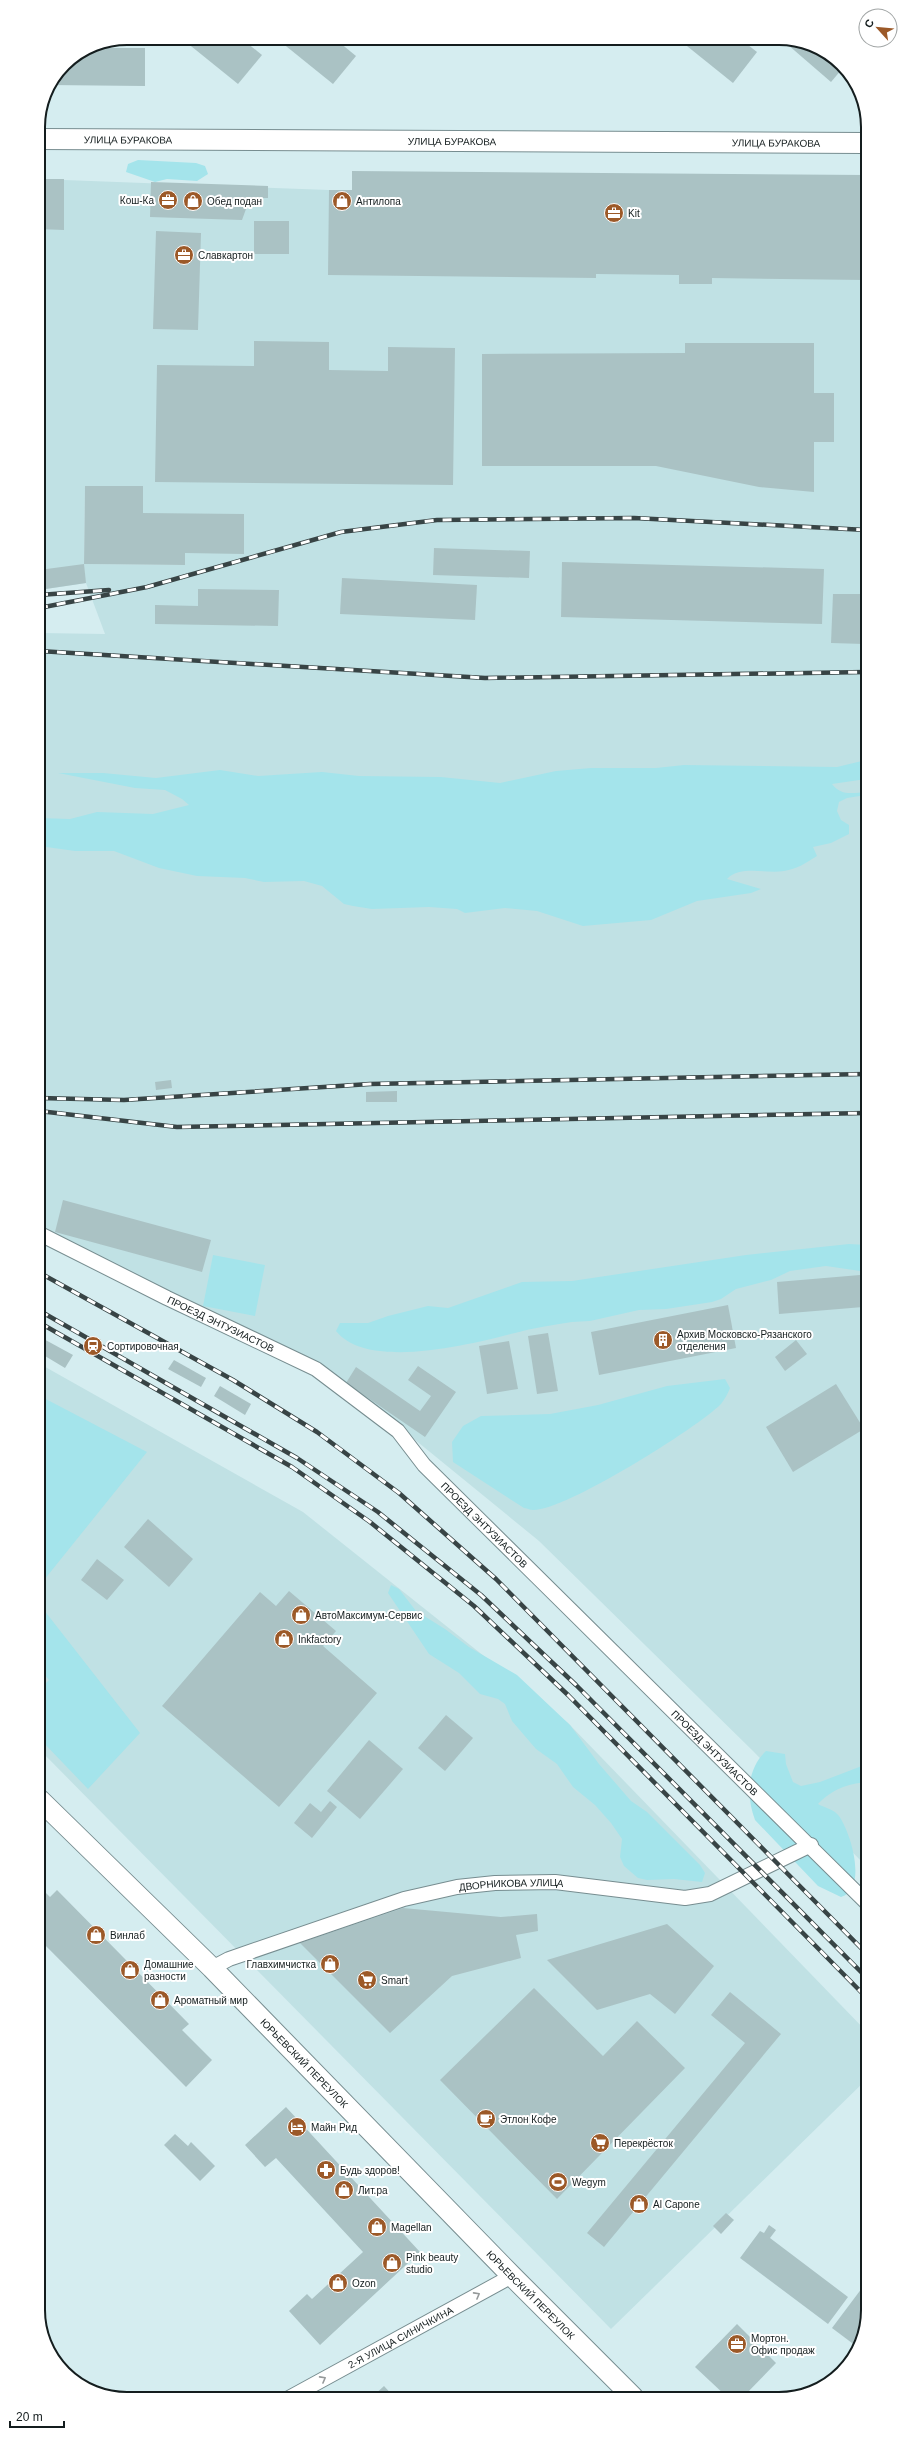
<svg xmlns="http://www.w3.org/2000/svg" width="906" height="2437" font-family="Arial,sans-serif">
<rect width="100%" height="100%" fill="#d5edf0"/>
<g fill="#c0e1e4" fill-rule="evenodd">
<path d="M38 179 329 190 865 195 867 1867 753 1751 539 1541 403 1430 323 1370 40 1233 39 633 105 634 86 583 39 590ZM85 486H143V513L244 553H185V565L84 564Z"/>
<polygon points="40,1364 303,1512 568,1723 868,2033 868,2078 611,2329 40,1750"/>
</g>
<g fill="#a4e4eb">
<polygon points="138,160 196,163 205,166 208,174 197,181 167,179 155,182 126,172 128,164"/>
<path d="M866 760V779L832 784C841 796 852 793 866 792V795L847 798 839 802 837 811 841 820 849 825V834L831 843 813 847 817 856C806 863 797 869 784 871 765 874 741 865 727 879L761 889 751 893 697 901 651 920 583 926 537 911 505 908 465 913 457 909 429 907 372 909 353 906 344 904 322 886 304 881 264 882 245 878 197 876 159 868 114 851H75L39 846V818L70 819 97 812 153 814 189 805 182 799 165 790 135 788 58 773H103L156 778 220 770 258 776 322 772 359 776 441 777 500 783 556 771 591 768H656L684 765 837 767Z"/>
<path d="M849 1244 867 1245V1272L826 1266 790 1271 771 1280 736 1289 721 1299 712 1302 666 1309 639 1310 590 1321 572 1322C553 1325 533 1328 515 1333 472 1344 368 1371 336 1331L340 1323H368L388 1316 428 1306 448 1308 522 1282 572 1281 746 1255Z"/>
<polygon points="213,1255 265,1265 255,1316 203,1306"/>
<path d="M725 1379 730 1388C728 1393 725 1399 721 1404 697 1428 565 1511 533 1510 530 1510 526 1508 524 1508L453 1462 452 1442 463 1426 481 1416 550 1414 598 1405 667 1386Z"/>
<polygon points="40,1396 147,1452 40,1585"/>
<polygon points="391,1585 399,1589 416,1611 445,1629 469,1647 517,1675 570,1725 599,1764 631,1801 647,1812 700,1865 705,1873 702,1882 674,1879 647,1880 638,1878 624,1866 620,1857 622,1839 611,1823 595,1805 573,1787 557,1764 536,1749 512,1721 505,1704 498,1699 480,1694 459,1673 429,1654 388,1593"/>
<polygon points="40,1605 140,1733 88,1789 40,1739 40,1689 49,1680 40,1669"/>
<path d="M766 1751 785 1754 786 1764 793 1782 801 1786 820 1782 867 1764V1782C846 1784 833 1789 818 1804 825 1808 834 1809 839 1816 851 1833 868 1889 841 1897L818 1886 755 1820C746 1796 747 1769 766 1751Z"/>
</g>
<g fill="#aac2c4">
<polygon points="181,38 241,38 262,55 238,84"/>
<polygon points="276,38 334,38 356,56 333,84"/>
<polygon points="677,38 739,38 757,52 733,83"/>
<polygon points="780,38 785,38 834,56 842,69 831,82"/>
<polygon points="88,48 145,48 145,86 49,85 64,64"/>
<polygon points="352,171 865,175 865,280 712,278 712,284 679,284 679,275 596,274 596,278 328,275 329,190 352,190"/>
<polygon points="38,179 64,179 64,230 38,229"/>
<polygon points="151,182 268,186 268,198 250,198 242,220 150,217"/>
<rect x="254" y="221" width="35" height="33"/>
<polygon points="156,231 201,233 198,330 153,329"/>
<polygon points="254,341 329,342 329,370 388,371 388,347 455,348 453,485 155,482 157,365 254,366"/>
<polygon points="685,343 814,343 814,393 834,393 834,442 814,442 814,492 759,487 656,466 482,466 482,354 685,353"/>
<polygon points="85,486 143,486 143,513 244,514 244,554 185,553 185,565 84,564"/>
<polygon points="434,548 530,551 529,578 433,575"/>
<polygon points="562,562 824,569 822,624 561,617"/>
<polygon points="84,564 86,583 39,590 39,570"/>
<polygon points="342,578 477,585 475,620 340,614"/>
<polygon points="198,589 279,590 278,626 155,624 155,605 198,606"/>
<polygon points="833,594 865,594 864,644 831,643"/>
<polygon points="171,1080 172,1088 156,1090 155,1082"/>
<polygon points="397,1091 397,1102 366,1102 366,1092"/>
<polygon points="63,1200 211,1240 202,1272 55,1232"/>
<polygon points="860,1275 863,1307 779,1314 777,1282"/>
<polygon points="728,1305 736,1348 599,1375 591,1332"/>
<polygon points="548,1333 558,1391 537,1394 528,1336"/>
<polygon points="40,1337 73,1355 65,1368 40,1353"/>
<polygon points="796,1340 807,1354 785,1371 775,1357"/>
<polygon points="509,1341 518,1389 487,1394 479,1346"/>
<polygon points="174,1360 206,1378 201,1387 168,1369"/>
<polygon points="418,1366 456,1392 425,1437 346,1383 356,1367 420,1411 431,1396 408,1380"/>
<polygon points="836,1384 864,1429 793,1472 766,1427"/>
<polygon points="220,1386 251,1404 245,1415 214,1396"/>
<polygon points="148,1519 193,1559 169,1587 124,1547"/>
<polygon points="97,1559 124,1580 107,1600 81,1580"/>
<polygon points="289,1591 336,1631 323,1646 377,1693 279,1807 162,1706 260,1592 276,1606"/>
<polygon points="446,1715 473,1738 445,1771 418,1748"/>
<polygon points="369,1740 403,1769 360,1819 327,1791"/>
<polygon points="330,1801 337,1807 312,1838 294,1823 310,1803 321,1812"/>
<polygon points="40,1887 50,1897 57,1890 189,2024 182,2030 212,2060 186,2087 41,1941"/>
<polygon points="403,1908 501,1917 537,1914 538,1931 516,1935 521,1958 452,1976 390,2033 300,1943"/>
<polygon points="667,1924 714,1966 675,2014 650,1994 597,2010 547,1960"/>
<polygon points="534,1988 603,2056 637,2021 685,2068 557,2199 440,2080"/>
<polygon points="730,1992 781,2034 604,2247 587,2233 745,2043 711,2015"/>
<polygon points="286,2107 420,2252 320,2345 289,2311 307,2294 312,2299 363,2252 276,2158 265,2167 245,2145"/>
<polygon points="175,2134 188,2146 191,2142 215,2166 200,2181 164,2145"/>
<polygon points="726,2213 734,2220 721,2234 713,2226"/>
<polygon points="769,2225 776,2230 770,2238 848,2297 828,2324 740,2258 760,2231 764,2233"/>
<polygon points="868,2280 868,2311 856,2346 832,2328"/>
<polygon points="737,2324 776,2363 744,2396 726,2396 695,2367"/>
<polygon points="384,2386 395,2398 371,2398"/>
</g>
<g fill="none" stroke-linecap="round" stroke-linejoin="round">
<g stroke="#778d90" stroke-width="16">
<g id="street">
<path id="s1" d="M40 1234 167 1298 316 1369 398 1431 424 1465 867 1903"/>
<path id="s2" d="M212 1968 229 1959 404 1899 457 1887 495 1883 555 1882 685 1898 710 1894 811 1845"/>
<path id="s3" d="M289 2398 512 2276"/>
</g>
</g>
<g stroke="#778d90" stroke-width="22">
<g id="secondary">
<path id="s4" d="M38 139 865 143"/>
<path id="s5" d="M40 1800 212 1968 512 2276 633 2397"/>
</g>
</g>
<use href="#street" stroke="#fff" stroke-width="14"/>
<use href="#secondary" stroke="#fff" stroke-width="20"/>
<g stroke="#384445" stroke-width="4.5">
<g id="rail">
<polyline points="39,595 109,590"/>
<polyline points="39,608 147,587 341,532 437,520 634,518 866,530"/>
<polyline points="39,651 485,678 866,672"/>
<polyline points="39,1098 124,1100 370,1084 866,1074"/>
<polyline points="39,1111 177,1127 866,1113"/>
<polyline points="40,1273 233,1380 317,1432 399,1493 496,1579 868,1955"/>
<polyline points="40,1311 297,1458 378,1512 481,1595 576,1685 868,1979"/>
<polyline points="40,1323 292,1467 370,1522 474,1606 568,1695 868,1999"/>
</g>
</g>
<use href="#rail" stroke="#fff" stroke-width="3" stroke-dasharray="9" stroke-linecap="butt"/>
</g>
<defs><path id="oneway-chevron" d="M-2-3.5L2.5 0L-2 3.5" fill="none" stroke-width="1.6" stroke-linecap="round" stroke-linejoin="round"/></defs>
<g stroke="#95999a">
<use href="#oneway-chevron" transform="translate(477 2295) rotate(-29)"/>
<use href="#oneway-chevron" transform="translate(323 2379) rotate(-29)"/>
</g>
<defs>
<g id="office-disc" transform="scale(1)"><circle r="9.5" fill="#9c5928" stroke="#fff"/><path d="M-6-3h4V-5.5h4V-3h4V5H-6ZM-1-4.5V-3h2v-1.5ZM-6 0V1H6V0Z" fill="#fff"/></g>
<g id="shop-disc" transform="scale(1)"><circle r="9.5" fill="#9c5928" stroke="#fff"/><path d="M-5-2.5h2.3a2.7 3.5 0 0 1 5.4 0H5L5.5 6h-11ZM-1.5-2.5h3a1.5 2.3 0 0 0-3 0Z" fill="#fff"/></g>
<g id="building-disc" transform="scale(1)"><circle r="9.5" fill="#9c5928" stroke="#fff"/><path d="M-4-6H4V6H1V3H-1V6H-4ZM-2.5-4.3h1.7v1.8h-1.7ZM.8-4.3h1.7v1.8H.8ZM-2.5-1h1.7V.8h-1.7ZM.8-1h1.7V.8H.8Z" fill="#fff"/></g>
<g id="station-disc" transform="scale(1)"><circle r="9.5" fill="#9c5928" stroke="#fff"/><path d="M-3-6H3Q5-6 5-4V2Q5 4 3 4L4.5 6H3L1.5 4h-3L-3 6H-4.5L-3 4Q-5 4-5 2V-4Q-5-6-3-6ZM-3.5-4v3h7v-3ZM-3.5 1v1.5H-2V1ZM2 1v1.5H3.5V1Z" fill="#fff"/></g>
<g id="supermarket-disc" transform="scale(1)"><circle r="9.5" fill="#9c5928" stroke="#fff"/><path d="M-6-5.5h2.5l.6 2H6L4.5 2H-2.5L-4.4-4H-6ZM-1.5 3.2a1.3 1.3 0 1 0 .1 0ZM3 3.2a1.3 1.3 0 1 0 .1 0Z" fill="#fff"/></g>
<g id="cafe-disc" transform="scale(1)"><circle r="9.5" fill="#9c5928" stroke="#fff"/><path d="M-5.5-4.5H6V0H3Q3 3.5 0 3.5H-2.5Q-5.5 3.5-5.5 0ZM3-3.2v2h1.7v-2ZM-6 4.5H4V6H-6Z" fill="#fff"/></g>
<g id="hotel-disc" transform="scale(1)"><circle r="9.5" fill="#9c5928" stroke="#fff"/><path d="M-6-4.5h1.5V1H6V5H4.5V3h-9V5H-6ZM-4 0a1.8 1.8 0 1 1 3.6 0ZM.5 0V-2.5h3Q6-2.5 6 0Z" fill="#fff"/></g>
<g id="pharmacy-disc" transform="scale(1)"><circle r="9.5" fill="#9c5928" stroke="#fff"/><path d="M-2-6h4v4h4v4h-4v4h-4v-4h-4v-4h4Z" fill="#fff"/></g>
<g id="stadium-disc" transform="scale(1)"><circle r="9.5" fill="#9c5928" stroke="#fff"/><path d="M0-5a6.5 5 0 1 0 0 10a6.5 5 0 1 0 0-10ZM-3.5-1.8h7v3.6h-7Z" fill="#fff"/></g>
</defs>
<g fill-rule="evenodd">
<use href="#office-disc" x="168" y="200"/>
<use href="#shop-disc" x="193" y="201"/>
<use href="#shop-disc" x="342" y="201"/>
<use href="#office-disc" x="614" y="213"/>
<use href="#office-disc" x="184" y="255"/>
<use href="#building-disc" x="663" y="1340"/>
<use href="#station-disc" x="93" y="1346"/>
<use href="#shop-disc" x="301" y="1615"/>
<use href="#shop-disc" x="284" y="1639"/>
<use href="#shop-disc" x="96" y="1935"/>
<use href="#shop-disc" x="330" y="1964"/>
<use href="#shop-disc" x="130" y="1970"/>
<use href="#supermarket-disc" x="367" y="1980"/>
<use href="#shop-disc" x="160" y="2000"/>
<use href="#cafe-disc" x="486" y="2119"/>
<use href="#hotel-disc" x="297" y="2127"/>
<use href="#supermarket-disc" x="600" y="2143"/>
<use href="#pharmacy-disc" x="326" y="2170"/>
<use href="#stadium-disc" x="558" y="2182"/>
<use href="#shop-disc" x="344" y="2190"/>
<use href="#shop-disc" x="639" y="2204"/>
<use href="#shop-disc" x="377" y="2227"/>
<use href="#shop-disc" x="392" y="2263"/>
<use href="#shop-disc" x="338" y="2283"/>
<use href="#office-disc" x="737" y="2344"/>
</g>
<g text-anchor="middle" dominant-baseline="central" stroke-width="4" stroke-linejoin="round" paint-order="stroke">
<g font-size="10" fill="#141d1e" stroke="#fff">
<text stroke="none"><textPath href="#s4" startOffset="90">УЛИЦА БУРАКОВА</textPath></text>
<text stroke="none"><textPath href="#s4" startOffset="414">УЛИЦА БУРАКОВА</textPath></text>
<text stroke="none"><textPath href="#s4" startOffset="738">УЛИЦА БУРАКОВА</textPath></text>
<text stroke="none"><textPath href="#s1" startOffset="202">ПРОЕЗД ЭНТУЗИАСТОВ</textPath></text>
<text stroke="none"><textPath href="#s1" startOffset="538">ПРОЕЗД ЭНТУЗИАСТОВ</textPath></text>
<text stroke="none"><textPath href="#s1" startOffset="862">ПРОЕЗД ЭНТУЗИАСТОВ</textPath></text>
<text stroke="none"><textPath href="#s2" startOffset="313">ДВОРНИКОВА УЛИЦА</textPath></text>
<text stroke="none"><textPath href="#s5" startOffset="373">ЮРЬЕВСКИЙ ПЕРЕУЛОК</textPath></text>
<text stroke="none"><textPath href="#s5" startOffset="697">ЮРЬЕВСКИЙ ПЕРЕУЛОК</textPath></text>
<text stroke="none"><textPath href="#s3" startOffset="127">2-Я УЛИЦА СИНИЧКИНА</textPath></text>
</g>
<g font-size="10" fill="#141d1e" stroke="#fff" text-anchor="start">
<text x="154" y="200" text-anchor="end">Кош-Ка</text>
<text x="207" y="201">Обед подан</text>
<text x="356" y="201">Антилопа</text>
<text x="628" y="213">Kit</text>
<text x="198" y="255">Славкартон</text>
<text x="677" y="1334">Архив Московско-Рязанского<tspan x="677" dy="12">отделения</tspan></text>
<text x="107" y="1346">Сортировочная</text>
<text x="315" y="1615">АвтоМаксимум-Сервиc</text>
<text x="298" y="1639">Inkfactory</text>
<text x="110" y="1935">Винлаб</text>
<text x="144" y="1964">Домашние<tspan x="144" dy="12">разности</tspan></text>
<text x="316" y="1964" text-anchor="end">Главхимчистка</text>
<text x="381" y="1980">Smart</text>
<text x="174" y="2000">Ароматный мир</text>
<text x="500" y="2119">Этлон Кофе</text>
<text x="311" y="2127">Майн Рид</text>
<text x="614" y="2143">Перекрёсток</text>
<text x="340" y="2170">Будь здоров!</text>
<text x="572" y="2182">Wegym</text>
<text x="358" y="2190">Лит.ра</text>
<text x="653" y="2204">Al Capone</text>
<text x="391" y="2227">Magellan</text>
<text x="406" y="2257">Pink beauty<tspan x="406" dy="12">studio</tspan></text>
<text x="352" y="2283">Ozon</text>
<text x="751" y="2338">Мортон.<tspan x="751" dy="12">Офис продаж</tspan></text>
</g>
</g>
<path d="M0 0H906V2437H0ZM127 45H779A82 82 0 0 1 861 127V2310A82 82 0 0 1 779 2392H127A82 82 0 0 1 45 2310V127A82 82 0 0 1 127 45Z" fill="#fff" fill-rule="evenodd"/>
<path fill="none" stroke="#141d1e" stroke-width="2" d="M127 45H779A82 82 0 0 1 861 127V2310A82 82 0 0 1 779 2392H127A82 82 0 0 1 45 2310V127A82 82 0 0 1 127 45Z"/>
<g transform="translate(878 28) rotate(297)"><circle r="19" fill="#ffffff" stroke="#a1a5a5"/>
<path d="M0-3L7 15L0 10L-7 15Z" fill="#9c5928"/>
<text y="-6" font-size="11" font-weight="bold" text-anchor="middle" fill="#141d1e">С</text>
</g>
<path d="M10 2421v6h54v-6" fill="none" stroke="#141d1e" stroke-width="2"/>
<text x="16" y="2421" font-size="12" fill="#141d1e" stroke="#ffffff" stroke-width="3" paint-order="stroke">20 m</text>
</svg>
